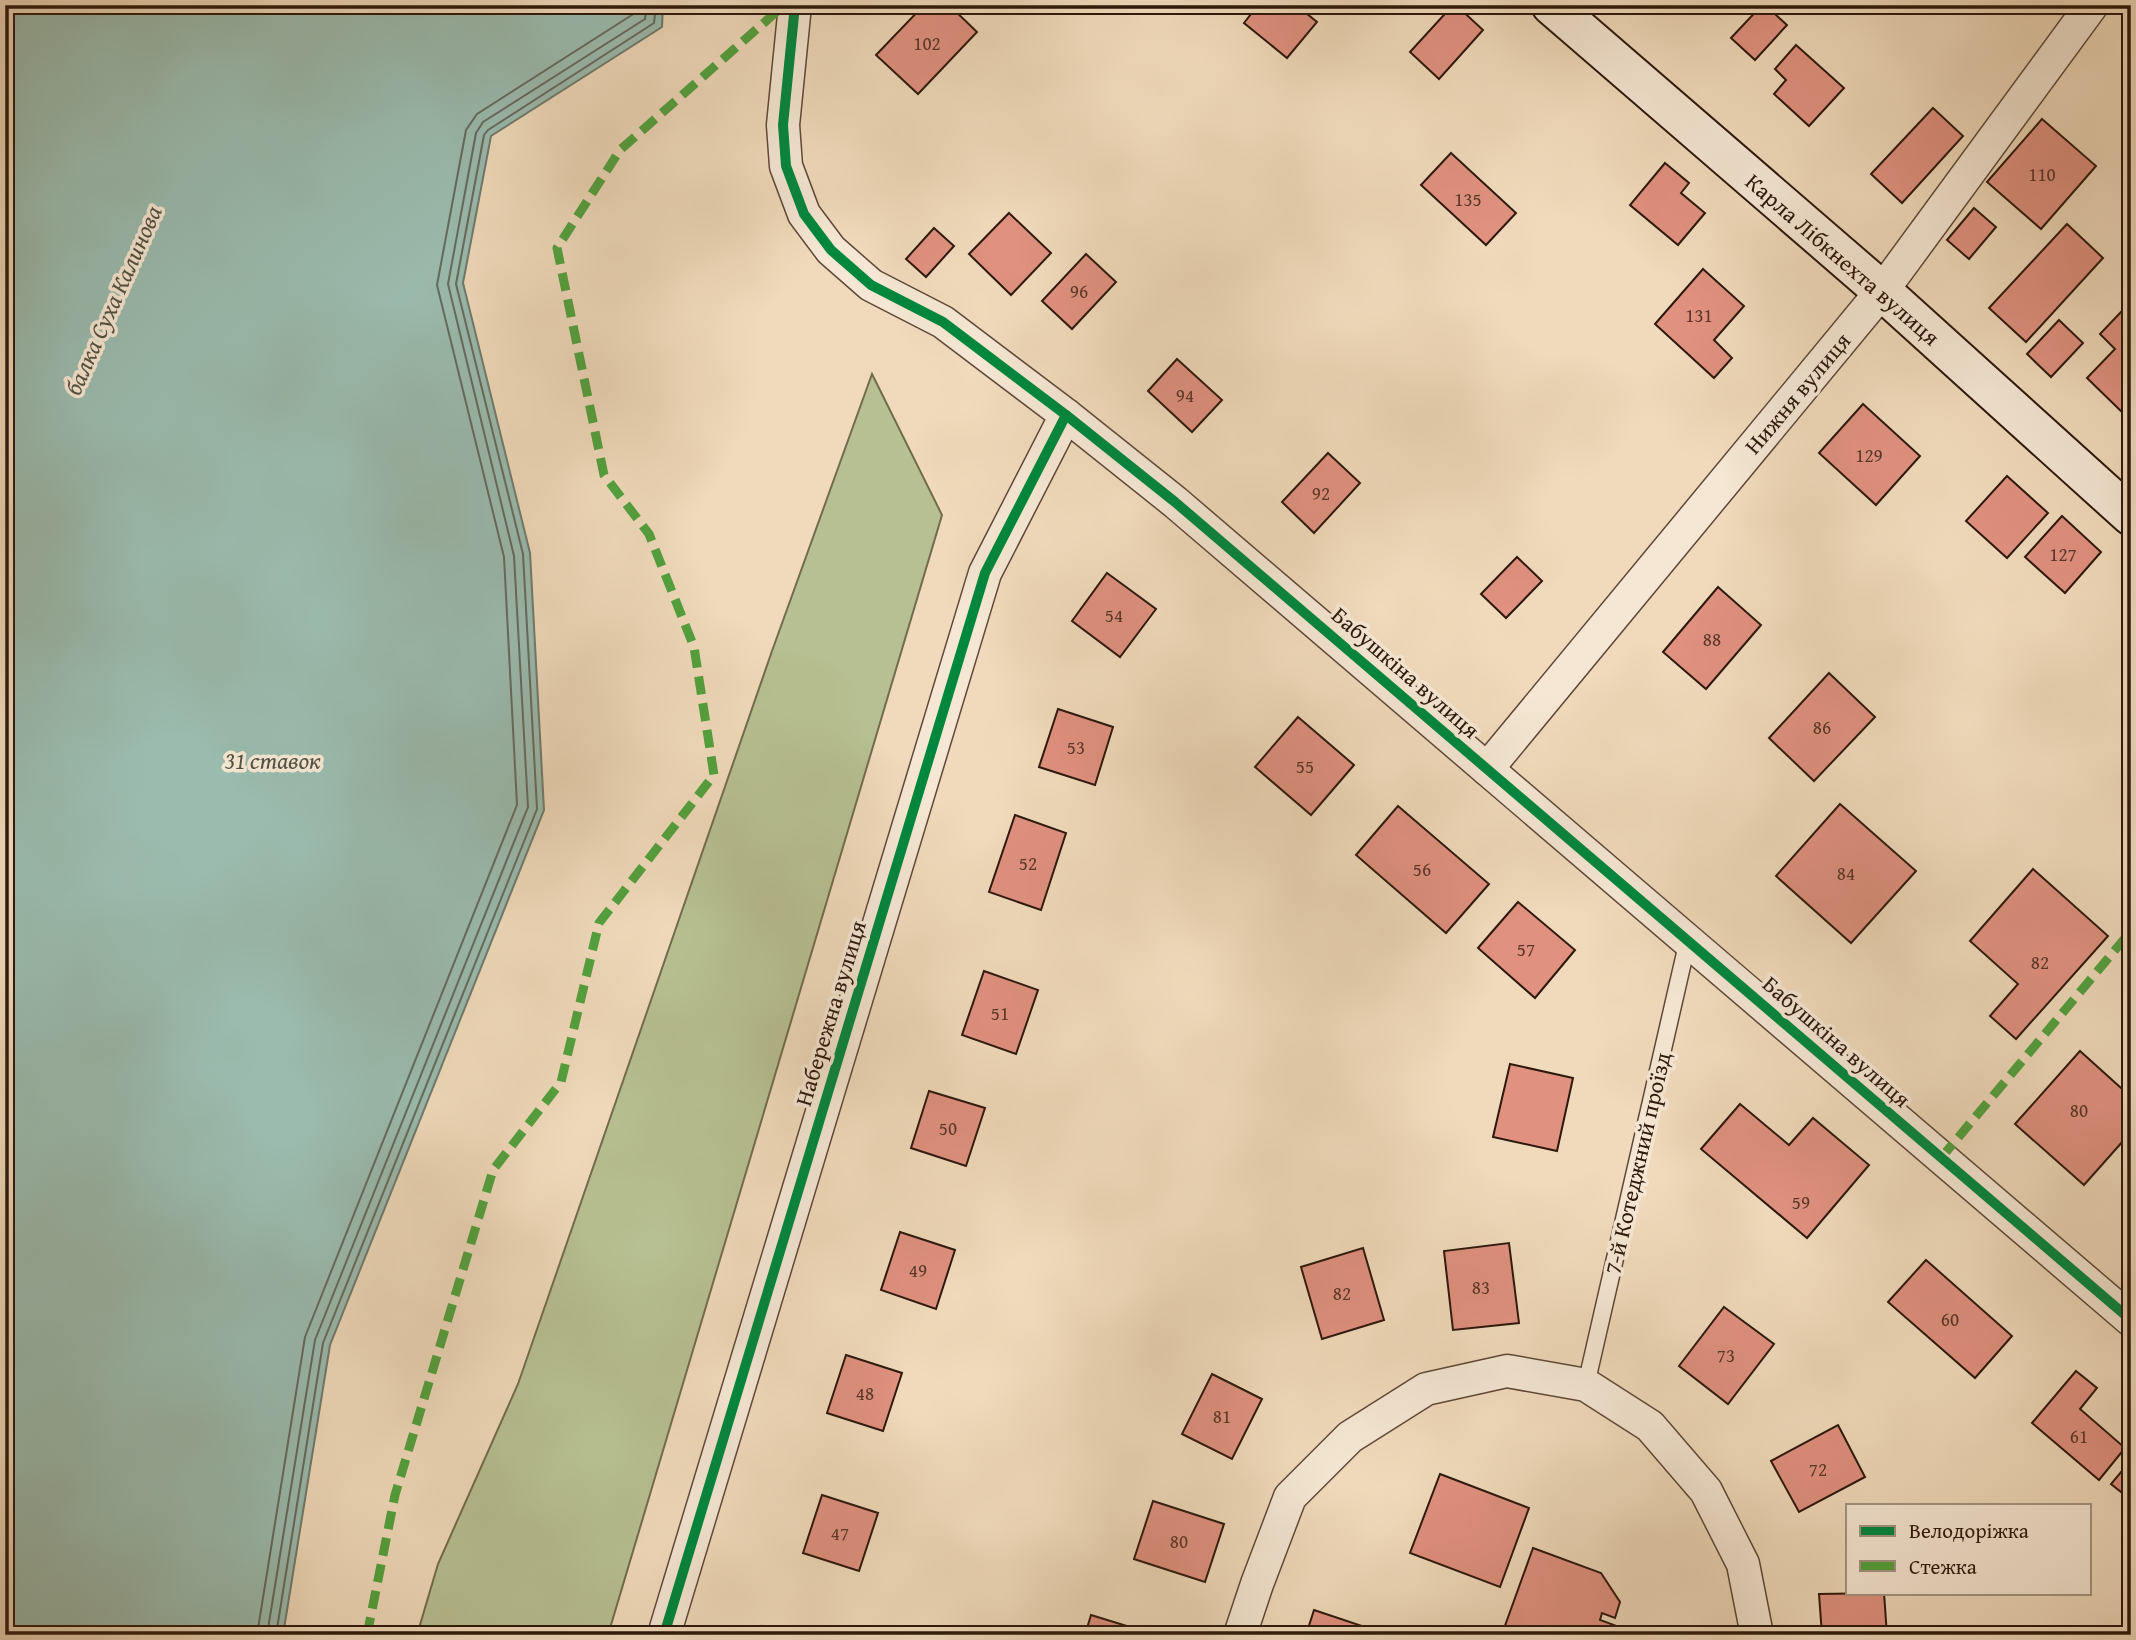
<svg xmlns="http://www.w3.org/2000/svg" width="2136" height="1640" font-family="'Gentium Book Plus',serif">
<rect width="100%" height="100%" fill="#f0dabb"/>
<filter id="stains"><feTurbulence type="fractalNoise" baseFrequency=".00286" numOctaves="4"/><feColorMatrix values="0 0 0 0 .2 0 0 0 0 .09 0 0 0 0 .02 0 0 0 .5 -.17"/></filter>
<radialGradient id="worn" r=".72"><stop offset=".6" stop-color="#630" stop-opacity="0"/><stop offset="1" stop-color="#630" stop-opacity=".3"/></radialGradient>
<polygon fill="#b7c092" stroke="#726c4f" stroke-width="2" points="872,374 942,515 608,1635 417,1635 438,1564 518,1384 772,651"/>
<polygon fill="#9abbae" stroke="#6e7a6d" stroke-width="2" points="5,5 663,5 662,27 491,136 463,283 530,553 544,810 330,1345 283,1635 5,1635"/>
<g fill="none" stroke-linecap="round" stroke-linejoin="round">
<g stroke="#646a5d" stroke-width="2">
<polyline points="257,1635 305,1337 517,805 504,557 437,285 466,130 477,114 635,13 637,5"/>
<polyline points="267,1635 315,1340 528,807 514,556 448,284 476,133 483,122 645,19 647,5"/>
<polyline points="276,1635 323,1343 537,809 523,554 456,284 484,135 488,130 654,23 656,5"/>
</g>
</g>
<g fill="#e09180" stroke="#2d180c" stroke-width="2">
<polygon points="924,5 949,5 977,32 918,94 876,55"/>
<polygon points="1258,5 1296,5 1317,22 1287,58 1244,23"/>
<polygon points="1453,5 1456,5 1483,30 1439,79 1410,52"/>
<polygon points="1762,5 1765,5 1787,25 1755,60 1731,38"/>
<polygon points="1796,45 1844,88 1809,126 1774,94 1786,80 1775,69"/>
<polygon points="1933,108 1963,136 1902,203 1871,174"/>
<polygon points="2042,119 2096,166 2041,229 1987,182"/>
<polygon points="1451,153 1516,213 1486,245 1421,185"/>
<polygon points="1665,163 1689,183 1681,193 1705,213 1678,245 1630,205"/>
<polygon points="1974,208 1996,227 1969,259 1947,240"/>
<polygon points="1009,213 1051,253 1011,295 969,254"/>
<polygon points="2067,224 2103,258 2026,342 1989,308"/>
<polygon points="934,228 954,246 926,277 906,259"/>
<polygon points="1086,254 1116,282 1072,329 1042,301"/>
<polygon points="1703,269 1744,306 1714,340 1732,358 1714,378 1655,324"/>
<polygon points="2121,312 2131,321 2131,408 2125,415 2087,378 2115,349 2100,334"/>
<polygon points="2059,320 2083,343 2051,377 2027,354"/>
<polygon points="1177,359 1222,400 1192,432 1148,391"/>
<polygon points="1863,404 1920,456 1876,505 1819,453"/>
<polygon points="1328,453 1360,483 1314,533 1282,502"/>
<polygon points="2007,476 2048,513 2007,558 1966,521"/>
<polygon points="2062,516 2101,552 2065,593 2025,557"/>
<polygon points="1517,557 1542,581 1506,618 1481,594"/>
<polygon points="1107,573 1156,609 1120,657 1072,621"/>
<polygon points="1718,587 1761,625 1706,689 1663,652"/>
<polygon points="1829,673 1875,717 1814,781 1769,738"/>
<polygon points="1058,709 1113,727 1095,785 1039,767"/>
<polygon points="1298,717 1354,765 1311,815 1255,767"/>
<polygon points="1840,804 1916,871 1851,943 1776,876"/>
<polygon points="1398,806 1489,884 1446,933 1356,855"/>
<polygon points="1015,815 1066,833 1041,910 989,892"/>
<polygon points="2033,869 2108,936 2016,1039 1990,1016 2018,984 1970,941"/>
<polygon points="1518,902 1575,950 1535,998 1478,948"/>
<polygon points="984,971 1038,990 1016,1054 962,1035"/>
<polygon points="2080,1051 2131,1097 2131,1132 2084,1185 2015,1124"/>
<polygon points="1510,1064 1573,1078 1557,1151 1493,1137"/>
<polygon points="929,1091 985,1108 966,1166 911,1148"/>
<polygon points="1740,1104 1789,1145 1813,1118 1869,1165 1807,1238 1701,1149"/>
<polygon points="900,1232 955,1250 936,1309 881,1290"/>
<polygon points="1509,1243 1519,1323 1453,1330 1444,1251"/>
<polygon points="1363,1248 1384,1320 1322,1339 1301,1267"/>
<polygon points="1926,1260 2012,1336 1975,1378 1888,1302"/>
<polygon points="1724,1307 1774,1344 1728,1404 1679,1366"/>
<polygon points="846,1355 902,1373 883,1431 827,1413"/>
<polygon points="2076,1371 2097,1388 2080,1409 2125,1448 2099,1480 2032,1423"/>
<polygon points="1212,1374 1262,1399 1232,1459 1182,1434"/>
<polygon points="1838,1425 1865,1477 1799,1512 1771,1461"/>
<polygon points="2131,1460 2131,1500 2111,1484"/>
<polygon points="1440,1474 1529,1508 1500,1587 1410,1553"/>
<polygon points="822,1495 878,1513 859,1571 803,1553"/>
<polygon points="1153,1501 1224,1524 1205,1582 1134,1559"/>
<polygon points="1533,1548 1601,1573 1620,1602 1615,1618 1602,1613 1600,1620 1633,1632 1632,1635 1502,1634"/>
<polygon points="1884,1593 1887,1635 1822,1635 1819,1594"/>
<polygon points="1314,1610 1377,1631 1375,1635 1306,1635"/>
<polygon points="1091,1615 1156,1635 1085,1635"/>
<polygon points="762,1626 788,1635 759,1635"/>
</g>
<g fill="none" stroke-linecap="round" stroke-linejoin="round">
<g stroke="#5e4838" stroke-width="19">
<polyline id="lane" points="1586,1385 1688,940"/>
</g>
<g stroke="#5e4838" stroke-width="35">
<g id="street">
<polyline points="795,5 783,125 786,166 804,214 831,250 871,285 943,322 1066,415 1175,502 2131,1320"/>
<polyline points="1487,769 1882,291 2092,5"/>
<polyline points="664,1635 985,573 1066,415"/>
<polyline points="1240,1635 1257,1584 1290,1497 1350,1437 1426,1389 1507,1371 1586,1385 1650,1426 1706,1491 1743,1564 1757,1635"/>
</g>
</g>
<g stroke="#2d180c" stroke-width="42">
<polyline id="secondary" points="1551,5 1882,291 2131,516"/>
</g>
<use href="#lane" stroke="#f5e7d3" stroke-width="16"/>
<use href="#street" stroke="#f5e7d3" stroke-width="32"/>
<use href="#secondary" stroke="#f5e7d3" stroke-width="38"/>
<g stroke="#52a13e" stroke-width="9" stroke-dasharray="18 9" stroke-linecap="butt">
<polyline points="1941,1158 2131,931"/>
<polyline points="367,1635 395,1495 493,1170 561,1082 599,923 714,775 694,647 649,534 604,475 557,248 620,150 784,5"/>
</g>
<g stroke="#f5e7d3" stroke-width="15">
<g id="cycleway">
<polyline points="795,5 783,125 786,166 804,214 831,250 871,285 943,322 1066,415 1175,502 2131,1320"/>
<polyline points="664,1635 985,573 1066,415"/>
</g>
</g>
<use href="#cycleway" stroke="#00873e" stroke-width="10"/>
</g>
<g text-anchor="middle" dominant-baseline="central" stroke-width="7" stroke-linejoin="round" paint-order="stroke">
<g font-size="19" fill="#5a3629">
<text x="927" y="43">102</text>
<text x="2042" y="174">110</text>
<text x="1468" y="199">135</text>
<text x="1079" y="291">96</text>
<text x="1699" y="315">131</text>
<text x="1185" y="395">94</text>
<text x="1869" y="455">129</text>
<text x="1321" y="493">92</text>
<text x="2063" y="554">127</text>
<text x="1114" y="615">54</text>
<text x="1712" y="639">88</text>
<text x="1822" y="727">86</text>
<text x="1076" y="747">53</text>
<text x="1305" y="766">55</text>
<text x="1028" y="863">52</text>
<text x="1422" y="869">56</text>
<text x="1846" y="873">84</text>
<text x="1526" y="949">57</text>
<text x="2040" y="962">82</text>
<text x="1000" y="1013">51</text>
<text x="2079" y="1110">80</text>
<text x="948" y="1128">50</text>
<text x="1801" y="1202">59</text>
<text x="918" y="1270">49</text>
<text x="1481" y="1287">83</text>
<text x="1342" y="1293">82</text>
<text x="1950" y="1319">60</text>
<text x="1726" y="1355">73</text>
<text x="865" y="1393">48</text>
<text x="1222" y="1416">81</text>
<text x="2079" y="1436">61</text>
<text x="1818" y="1469">72</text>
<text x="840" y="1533">47</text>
<text x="1179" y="1541">80</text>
</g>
<g font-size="23" fill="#2d180c" stroke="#f5e7d3">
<text transform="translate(1843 259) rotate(41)">Карла Лібкнехта вулиця</text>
<text transform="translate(1797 393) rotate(-50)">Нижня вулиця</text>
<text transform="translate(1406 672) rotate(41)">Бабушкіна вулиця</text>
<text transform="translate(830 1013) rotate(-73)">Набережна вулиця</text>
<text transform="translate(1837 1041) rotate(41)">Бабушкіна вулиця</text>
<text transform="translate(1637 1163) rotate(-77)">7-й Котеджний проїзд</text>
</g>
<g font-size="24" font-style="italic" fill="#535145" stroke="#f5e7d3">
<text transform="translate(113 300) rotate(-66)">балка Суха Калинова</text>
<text x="273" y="760">31 ставок</text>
</g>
</g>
<rect width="2136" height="1640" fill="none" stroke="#f0dabb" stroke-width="28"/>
<rect x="7" y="7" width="2122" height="1626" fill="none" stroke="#2d180c" stroke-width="3.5"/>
<rect x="14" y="14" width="2108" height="1612" fill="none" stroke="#2d180c" stroke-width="2"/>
<rect x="1846" y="1504" width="245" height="91" fill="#f5e7d3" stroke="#a59483" stroke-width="2"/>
<rect x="1860" y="1526" width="35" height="10" fill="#00873e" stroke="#a59483" stroke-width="2"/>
<text x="1909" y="1538" font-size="21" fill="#2d180c">Велодоріжка</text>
<rect x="1860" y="1561" width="35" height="10" fill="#52a13e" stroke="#a59483" stroke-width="2"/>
<text x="1909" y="1574" font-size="21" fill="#2d180c">Стежка</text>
<rect width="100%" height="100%" filter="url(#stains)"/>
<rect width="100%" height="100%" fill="url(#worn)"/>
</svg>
